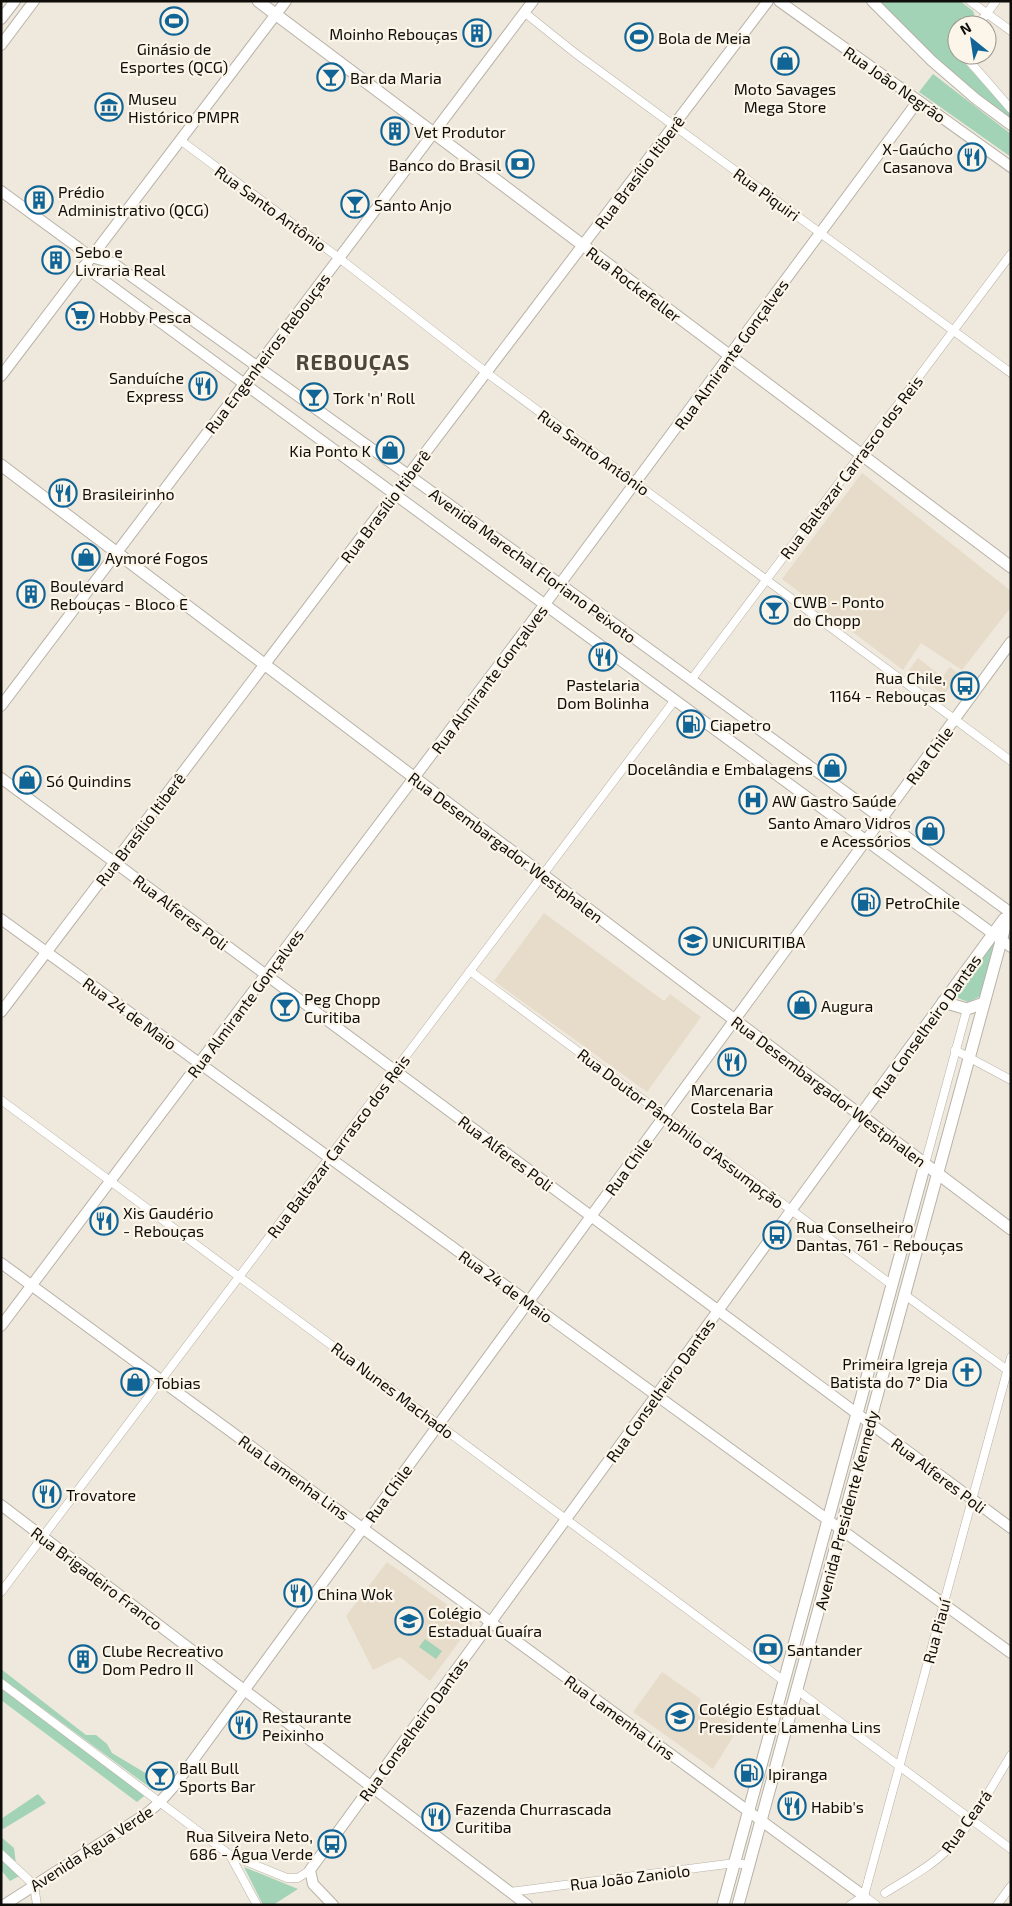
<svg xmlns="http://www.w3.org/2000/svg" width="1012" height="1906" font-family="'Exo 2',sans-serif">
<rect width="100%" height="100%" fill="#efe8dc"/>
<g fill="#e7dcca">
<polygon points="862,473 1011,591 1011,607 962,670 921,643 903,670 782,579"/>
<polygon points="918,658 942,677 950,667 959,674 944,695 909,670"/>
<polygon points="544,913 664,1001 670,994 701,1017 647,1092 494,981"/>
<polygon points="387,1562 473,1623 430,1681 400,1657 373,1670 346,1616"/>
<polygon points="662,1672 701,1699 700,1701 738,1729 713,1769 633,1712"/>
</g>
<g fill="#a2d3b6">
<polygon points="877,1 960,1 973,11 975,17 970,25 957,25 957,55 1011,113 1011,122 933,59"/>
<polygon points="933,74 1011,134 1011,157 919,92"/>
<polygon points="992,943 994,945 981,996 968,1002 953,996"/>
<polygon points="425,1639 442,1651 436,1659 419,1647"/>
<polygon points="1,1669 86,1735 96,1735 107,1744 112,1753 152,1777 150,1782 155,1787 152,1789 1,1678"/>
<polygon points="1,1683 150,1791 137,1802 1,1700"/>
<polygon points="38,1794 46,1803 3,1829 1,1828 1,1819"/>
<polygon points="1,1837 14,1848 16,1864 1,1850"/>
<polygon points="1,1856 21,1875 10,1881 1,1870"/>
<polygon points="244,1867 298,1889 273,1905 263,1905"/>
</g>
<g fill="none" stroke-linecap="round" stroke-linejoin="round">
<g stroke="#b8b2a7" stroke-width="9">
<g id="street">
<polyline points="970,1 1011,31"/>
<polyline points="525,13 575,53 1011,373"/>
<polyline points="978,25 996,1"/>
<polyline points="964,55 1011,109"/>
<polyline points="180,140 339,258 491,376 1011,761"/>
<polyline points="691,680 1011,254"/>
<polyline points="470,971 892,1285"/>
<polyline points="955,1050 1011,1080"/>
<polyline points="1,1100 784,1681"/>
<polyline points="925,1164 967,1009"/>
<polyline points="905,1295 1010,1372"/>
<polyline points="1,1592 674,701"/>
<polyline points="1,1683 230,1855 287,1878 298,1878 310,1870"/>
<polyline points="797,1690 1011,1849"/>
<polyline points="1,1854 34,1885 37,1905"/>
<polyline points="230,1855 257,1905"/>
<polyline points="510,1892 735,1863 749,1865"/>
<path d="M885 1893C905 1880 929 1868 946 1851 970 1828 993 1784 1011 1755"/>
<polyline points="864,1896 1011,1357"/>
<polyline points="864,1896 876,1905"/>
<polyline points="850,1905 864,1896"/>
<polyline points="997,1905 1011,1886"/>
</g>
</g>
<g stroke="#b8b2a7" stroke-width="12">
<g id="secondary">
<polyline points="779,1 1011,167"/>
<polyline points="872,1 932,61 976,99 1011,125"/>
<polyline points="1,19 15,1"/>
<polyline points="1,45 34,1"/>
<polyline points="1,191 91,257 113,263 560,584 1011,913"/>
<polyline points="84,266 1011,947"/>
<polyline points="1,376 286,1"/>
<polyline points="1,706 533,1"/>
<polyline points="1,778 1011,1528"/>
<polyline points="1,919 1011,1653"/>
<polyline points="1,1012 768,1"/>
<polyline points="1,1263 864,1896 862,1905"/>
<polyline points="1,1326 560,584 918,101"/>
<polyline points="1,1505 527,1905"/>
<polyline points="4,1905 146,1814 160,1802 175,1785 1011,642"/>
<polyline points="333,1905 313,1884 310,1870 860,1116"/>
</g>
</g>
<g stroke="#b8b2a7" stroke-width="13">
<g id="primary">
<polyline points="258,1 1011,567"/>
<polyline points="1,465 1011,1229"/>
<polyline points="943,1002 967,1009 984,1003"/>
<polyline points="860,1116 1004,919"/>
<polyline points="723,1905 925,1164"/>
<polyline points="738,1905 1009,912"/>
</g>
</g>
<use href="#street" stroke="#fff" stroke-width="8"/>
<use href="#secondary" stroke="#fff" stroke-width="10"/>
<use href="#primary" stroke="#fff" stroke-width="11"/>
</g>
<defs>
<g id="stadium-ring" transform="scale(1.4375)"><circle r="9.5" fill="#fcf5e9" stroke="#116596" stroke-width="1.5"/><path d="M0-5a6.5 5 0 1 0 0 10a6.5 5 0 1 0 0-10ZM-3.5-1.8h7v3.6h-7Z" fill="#116596"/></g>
<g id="building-ring" transform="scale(1.4375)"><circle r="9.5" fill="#fcf5e9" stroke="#116596" stroke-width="1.5"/><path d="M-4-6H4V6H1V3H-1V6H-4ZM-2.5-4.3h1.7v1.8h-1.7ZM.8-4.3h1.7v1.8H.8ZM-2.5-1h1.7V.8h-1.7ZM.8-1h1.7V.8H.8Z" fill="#116596"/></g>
<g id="shop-ring" transform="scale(1.4375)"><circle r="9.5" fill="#fcf5e9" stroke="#116596" stroke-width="1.5"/><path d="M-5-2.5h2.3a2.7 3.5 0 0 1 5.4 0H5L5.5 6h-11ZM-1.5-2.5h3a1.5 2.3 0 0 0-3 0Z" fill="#116596"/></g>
<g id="bar-ring" transform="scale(1.4375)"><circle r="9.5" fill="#fcf5e9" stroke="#116596" stroke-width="1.5"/><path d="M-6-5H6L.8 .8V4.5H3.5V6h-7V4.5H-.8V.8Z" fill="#116596"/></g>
<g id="museum-ring" transform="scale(1.4375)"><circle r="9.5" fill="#fcf5e9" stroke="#116596" stroke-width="1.5"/><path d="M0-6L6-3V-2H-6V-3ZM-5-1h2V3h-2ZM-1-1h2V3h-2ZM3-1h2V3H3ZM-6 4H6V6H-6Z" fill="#116596"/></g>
<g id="restaurant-ring" transform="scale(1.4375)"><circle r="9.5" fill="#fcf5e9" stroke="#116596" stroke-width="1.5"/><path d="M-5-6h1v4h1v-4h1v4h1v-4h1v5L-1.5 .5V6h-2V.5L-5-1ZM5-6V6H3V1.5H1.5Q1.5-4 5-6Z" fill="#116596"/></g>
<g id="bank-ring" transform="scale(1.4375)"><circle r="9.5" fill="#fcf5e9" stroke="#116596" stroke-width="1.5"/><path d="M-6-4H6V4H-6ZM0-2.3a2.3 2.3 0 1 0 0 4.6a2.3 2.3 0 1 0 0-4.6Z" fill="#116596"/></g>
<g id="supermarket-ring" transform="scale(1.4375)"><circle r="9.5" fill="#fcf5e9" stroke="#116596" stroke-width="1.5"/><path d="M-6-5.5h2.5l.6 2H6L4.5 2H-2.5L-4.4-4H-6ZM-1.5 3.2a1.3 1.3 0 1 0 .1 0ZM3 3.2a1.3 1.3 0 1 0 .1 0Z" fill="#116596"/></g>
<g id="bus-ring" transform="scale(1.4375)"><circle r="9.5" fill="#fcf5e9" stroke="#116596" stroke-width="1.5"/><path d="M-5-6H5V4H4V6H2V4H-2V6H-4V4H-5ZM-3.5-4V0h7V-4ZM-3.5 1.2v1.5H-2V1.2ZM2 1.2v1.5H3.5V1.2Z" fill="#116596"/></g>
<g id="fuel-ring" transform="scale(1.4375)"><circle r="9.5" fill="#fcf5e9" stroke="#116596" stroke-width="1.5"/><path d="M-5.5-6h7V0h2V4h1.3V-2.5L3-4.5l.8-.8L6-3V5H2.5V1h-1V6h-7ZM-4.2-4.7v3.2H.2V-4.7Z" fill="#116596"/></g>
<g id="hospital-ring" transform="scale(1.4375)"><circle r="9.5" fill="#fcf5e9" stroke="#116596" stroke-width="1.5"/><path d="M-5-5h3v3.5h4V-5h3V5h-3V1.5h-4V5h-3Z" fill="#116596"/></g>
<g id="university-ring" transform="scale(1.4375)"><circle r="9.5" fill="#fcf5e9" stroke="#116596" stroke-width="1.5"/><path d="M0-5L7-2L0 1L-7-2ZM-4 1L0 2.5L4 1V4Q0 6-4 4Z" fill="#116596"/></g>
<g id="church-ring" transform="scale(1.4375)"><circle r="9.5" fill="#fcf5e9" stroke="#116596" stroke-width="1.5"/><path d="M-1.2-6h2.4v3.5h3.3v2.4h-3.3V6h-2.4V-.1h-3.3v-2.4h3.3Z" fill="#116596"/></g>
<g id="school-ring" transform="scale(1.4375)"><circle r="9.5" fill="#fcf5e9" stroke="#116596" stroke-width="1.5"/><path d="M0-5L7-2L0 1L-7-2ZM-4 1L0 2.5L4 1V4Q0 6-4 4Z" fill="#116596"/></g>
</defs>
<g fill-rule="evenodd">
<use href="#stadium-ring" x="174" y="21"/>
<use href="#building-ring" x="477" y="33"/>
<use href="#stadium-ring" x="639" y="37"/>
<use href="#shop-ring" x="785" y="61"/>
<use href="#bar-ring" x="331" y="77"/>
<use href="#museum-ring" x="109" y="107"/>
<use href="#building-ring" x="395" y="131"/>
<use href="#restaurant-ring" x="972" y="157"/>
<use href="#bank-ring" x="520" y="164"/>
<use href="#building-ring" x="39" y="200"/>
<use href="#bar-ring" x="355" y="204"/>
<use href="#building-ring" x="56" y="260"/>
<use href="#supermarket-ring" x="80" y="316"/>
<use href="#restaurant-ring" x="203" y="386"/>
<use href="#bar-ring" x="314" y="397"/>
<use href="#shop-ring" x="390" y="450"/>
<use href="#restaurant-ring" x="63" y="493"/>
<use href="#shop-ring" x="86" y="557"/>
<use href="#building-ring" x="31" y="594"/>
<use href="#bar-ring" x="774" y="610"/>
<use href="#restaurant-ring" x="603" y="657"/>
<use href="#bus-ring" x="965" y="686"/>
<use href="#fuel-ring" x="691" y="724"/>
<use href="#shop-ring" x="832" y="768"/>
<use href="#shop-ring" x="27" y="780"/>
<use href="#hospital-ring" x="753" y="800"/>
<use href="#shop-ring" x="930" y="831"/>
<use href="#fuel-ring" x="866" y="902"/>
<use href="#university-ring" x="693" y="941"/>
<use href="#shop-ring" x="802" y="1005"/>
<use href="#bar-ring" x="285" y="1007"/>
<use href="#restaurant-ring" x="732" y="1062"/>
<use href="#restaurant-ring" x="104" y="1221"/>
<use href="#bus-ring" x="777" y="1235"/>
<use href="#church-ring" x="967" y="1372"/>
<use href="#shop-ring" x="135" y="1382"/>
<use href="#restaurant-ring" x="47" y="1494"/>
<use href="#restaurant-ring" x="298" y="1593"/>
<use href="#school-ring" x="409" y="1621"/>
<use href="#bank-ring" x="768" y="1649"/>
<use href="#building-ring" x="83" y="1659"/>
<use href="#school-ring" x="680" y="1717"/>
<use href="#restaurant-ring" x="243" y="1725"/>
<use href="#fuel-ring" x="749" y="1773"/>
<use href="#bar-ring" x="160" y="1776"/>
<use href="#restaurant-ring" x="792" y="1806"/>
<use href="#restaurant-ring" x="436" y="1817"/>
<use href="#bus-ring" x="332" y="1844"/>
</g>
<g text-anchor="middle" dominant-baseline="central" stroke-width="4.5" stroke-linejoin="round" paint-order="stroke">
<g font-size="16" fill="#0f0d09" stroke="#fcf5e9" text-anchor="start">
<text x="458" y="33" text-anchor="end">Moinho Rebouças</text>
<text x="658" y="37">Bola de Meia</text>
<text x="174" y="48" text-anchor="middle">Ginásio de<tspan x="174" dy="18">Esportes (QCG)</tspan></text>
<text x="350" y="77">Bar da Maria</text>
<text x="785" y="88" text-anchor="middle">Moto Savages<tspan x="785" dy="18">Mega Store</tspan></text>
<text x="128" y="98">Museu<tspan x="128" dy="18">Histórico PMPR</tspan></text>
<text x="414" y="131">Vet Produtor</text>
<text x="953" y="148" text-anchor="end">X-Gaúcho<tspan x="953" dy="18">Casanova</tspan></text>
<text x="501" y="164" text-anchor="end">Banco do Brasil</text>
<text x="58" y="191">Prédio<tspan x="58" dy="18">Administrativo (QCG)</tspan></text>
<text x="374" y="204">Santo Anjo</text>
<text x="75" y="251">Sebo e<tspan x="75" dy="18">Livraria Real</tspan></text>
<text x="99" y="316">Hobby Pesca</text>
<text x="184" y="377" text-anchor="end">Sanduíche<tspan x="184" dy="18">Express</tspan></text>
<text x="333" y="397">Tork 'n' Roll</text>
<text x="371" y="450" text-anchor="end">Kia Ponto K</text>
<text x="82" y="493">Brasileirinho</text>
<text x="105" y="557">Aymoré Fogos</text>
<text x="50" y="585">Boulevard<tspan x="50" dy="18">Rebouças - Bloco E</tspan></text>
<text x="793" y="601">CWB - Ponto<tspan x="793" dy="18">do Chopp</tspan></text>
<text x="946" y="677" text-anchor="end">Rua Chile,<tspan x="946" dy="18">1164 - Rebouças</tspan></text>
<text x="603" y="684" text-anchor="middle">Pastelaria<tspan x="603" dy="18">Dom Bolinha</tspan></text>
<text x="710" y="724">Ciapetro</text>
<text x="813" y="768" text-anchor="end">Docelândia e Embalagens</text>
<text x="46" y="780">Só Quindins</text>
<text x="772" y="800">AW Gastro Saúde</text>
<text x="911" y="822" text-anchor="end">Santo Amaro Vidros<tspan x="911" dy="18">e Acessórios</tspan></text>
<text x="885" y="902">PetroChile</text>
<text x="712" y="941">UNICURITIBA</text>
<text x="304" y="998">Peg Chopp<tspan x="304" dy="18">Curitiba</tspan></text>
<text x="821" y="1005">Augura</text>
<text x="732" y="1089" text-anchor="middle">Marcenaria<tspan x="732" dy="18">Costela Bar</tspan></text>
<text x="123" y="1212">Xis Gaudério<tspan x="123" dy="18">- Rebouças</tspan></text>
<text x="796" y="1226">Rua Conselheiro<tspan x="796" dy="18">Dantas, 761 - Rebouças</tspan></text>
<text x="948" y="1363" text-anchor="end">Primeira Igreja<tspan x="948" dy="18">Batista do 7° Dia</tspan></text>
<text x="154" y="1382">Tobias</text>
<text x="66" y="1494">Trovatore</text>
<text x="317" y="1593">China Wok</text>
<text x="428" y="1612">Colégio<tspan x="428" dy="18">Estadual Guaíra</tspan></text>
<text x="787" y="1649">Santander</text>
<text x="102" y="1650">Clube Recreativo<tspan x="102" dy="18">Dom Pedro II</tspan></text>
<text x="699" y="1708">Colégio Estadual<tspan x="699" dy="18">Presidente Lamenha Lins</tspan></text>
<text x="262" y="1716">Restaurante<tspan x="262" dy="18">Peixinho</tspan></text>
<text x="179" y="1767">Ball Bull<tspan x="179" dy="18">Sports Bar</tspan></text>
<text x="768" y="1773">Ipiranga</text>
<text x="811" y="1806">Habib's</text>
<text x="455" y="1808">Fazenda Churrascada<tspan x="455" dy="18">Curitiba</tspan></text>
<text x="313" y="1835" text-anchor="end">Rua Silveira Neto,<tspan x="313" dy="18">686 - Água Verde</tspan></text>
</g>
<g font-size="16" fill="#0f0d09" stroke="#fcf5e9">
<text transform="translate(895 84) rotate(35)">Rua João Negrão</text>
<text transform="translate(639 172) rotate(-53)">Rua Brasílio Itiberê</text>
<text transform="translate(767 194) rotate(36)">Rua Piquiri</text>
<text transform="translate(271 208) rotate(36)">Rua Santo Antônio</text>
<text transform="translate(634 284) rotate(37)">Rua Rockefeller</text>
<text transform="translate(267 353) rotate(-53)">Rua Engenheiros Rebouças</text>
<text transform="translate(731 354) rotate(-54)">Rua Almirante Gonçalves</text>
<text transform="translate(594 452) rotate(36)">Rua Santo Antônio</text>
<text transform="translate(851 467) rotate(-53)">Rua Baltazar Carrasco dos Reis</text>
<text transform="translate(385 506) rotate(-53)">Rua Brasílio Itiberê</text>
<text transform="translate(533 565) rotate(36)">Avenida Marechal Floriano Peixoto</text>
<text transform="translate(489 679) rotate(-53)">Rua Almirante Gonçalves</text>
<text transform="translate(929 755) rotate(-54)">Rua Chile</text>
<text transform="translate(140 829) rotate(-53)">Rua Brasílio Itiberê</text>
<text transform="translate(506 847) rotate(37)">Rua Desembargador Westphalen</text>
<text transform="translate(181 912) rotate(37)">Rua Alferes Poli</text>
<text transform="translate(245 1003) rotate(-53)">Rua Almirante Gonçalves</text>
<text transform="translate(130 1013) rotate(36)">Rua 24 de Maio</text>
<text transform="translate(926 1026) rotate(-54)">Rua Conselheiro Dantas</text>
<text transform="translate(829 1091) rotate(37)">Rua Desembargador Westphalen</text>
<text transform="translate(681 1128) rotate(37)">Rua Doutor Pâmphilo d'Assumpção</text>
<text transform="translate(338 1146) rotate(-53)">Rua Baltazar Carrasco dos Reis</text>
<text transform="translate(506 1153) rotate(37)">Rua Alferes Poli</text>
<text transform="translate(628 1166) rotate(-54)">Rua Chile</text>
<text transform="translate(506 1286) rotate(36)">Rua 24 de Maio</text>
<text transform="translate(393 1390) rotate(37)">Rua Nunes Machado</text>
<text transform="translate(660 1390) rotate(-54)">Rua Conselheiro Dantas</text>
<text transform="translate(939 1475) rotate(37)">Rua Alferes Poli</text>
<text transform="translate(294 1477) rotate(36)">Rua Lamenha Lins</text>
<text transform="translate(388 1493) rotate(-54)">Rua Chile</text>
<text transform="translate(846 1510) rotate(-75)">Avenida Presidente Kennedy</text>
<text transform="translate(97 1578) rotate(37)">Rua Brigadeiro Franco</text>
<text transform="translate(936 1631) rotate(-75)">Rua Piauí</text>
<text transform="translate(620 1717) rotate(36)">Rua Lamenha Lins</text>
<text transform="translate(413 1729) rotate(-54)">Rua Conselheiro Dantas</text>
<text transform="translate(966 1821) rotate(-54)">Rua Ceará</text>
<text transform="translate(91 1848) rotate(-33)">Avenida Água Verde</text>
<text transform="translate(630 1877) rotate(-7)">Rua João Zaniolo</text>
</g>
<g font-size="21" font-weight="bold" letter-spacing="1" fill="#4c463c" stroke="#fcf5e9">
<text x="353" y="361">REBOUÇAS</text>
</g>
</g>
<rect width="1012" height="1906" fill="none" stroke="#0f0d09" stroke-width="5"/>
<g transform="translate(972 40) rotate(330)"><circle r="24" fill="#fcf5e9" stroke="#9d988f"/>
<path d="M0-4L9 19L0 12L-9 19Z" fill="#116596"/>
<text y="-8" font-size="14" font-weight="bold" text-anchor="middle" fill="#0f0d09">N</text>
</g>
</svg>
